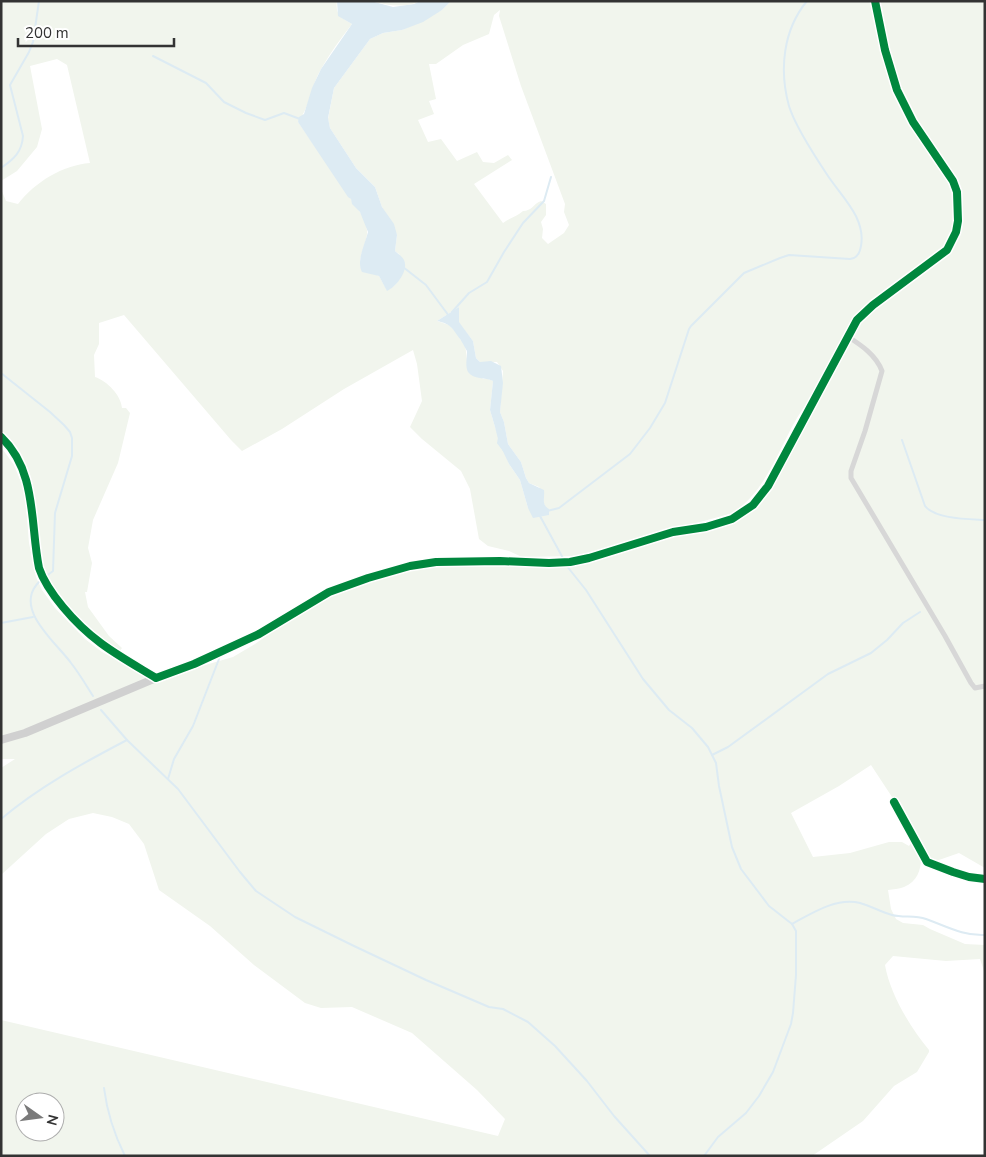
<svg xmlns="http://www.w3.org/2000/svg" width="986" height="1157" font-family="'Nunito Sans',sans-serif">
<rect width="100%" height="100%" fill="#fff"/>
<g fill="#f1f5ed" fill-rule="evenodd">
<path d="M1 1H337C335 15 341 18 352 24 341 38 330 53 321 69 311 86 310 107 298 122L351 199C353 205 357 207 360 212 373 234 365 238 360 260L372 273 379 276 387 290C398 286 402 275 405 264L399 254 395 251 397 235 382 207 375 187 356 168 330 128 328 119 334 88 370 39 383 33 402 30 442 10 451 1H985V868L959 853 936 861 927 857 921 858C921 870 917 882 904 887 899 889 893 889 888 890L891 909 896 919 903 923 923 925 930 929 965 944 985 945V974L980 959 946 961 893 956 885 965C890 994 910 1027 929 1050V1052L917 1072 894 1086 863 1121 812 1156H1V1020L498 1136 505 1119 477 1090 412 1033 352 1007 321 1008 305 1003 254 965 210 926 159 890 144 844 129 824 112 817 93 813 69 819 46 834 1 875V768L15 759H1V447L14 465 25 492 29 543 36 577 42 590 55 608 85 639 102 652 135 669 162 674 188 670 233 657 255 644 330 591 406 570 453 565H544L616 552 710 528 749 512 819 399 812 396C805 406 798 415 793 425 776 457 763 493 733 513L576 556 522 557 509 551 488 546 479 539 470 489 461 471 422 439 410 427 422 401 417 364 413 350 344 389 282 429 242 451 231 440 124 315 99 323V344L94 355 95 377C107 381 121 395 122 408H126L130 413 118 463 93 520 88 548 92 563 87 592H85L88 607 109 636 122 648 118 653 107 646 61 603 43 575 37 542 33 490 28 476 1 436V189L6 201 18 204C35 182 63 165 90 163L67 65 57 59 30 66 42 129 37 147 17 171 1 181ZM500 10 499 16 521 86 565 204 564 212 569 225 564 233 548 244 542 238 543 229 541 222 546 215V204L541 201C533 204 532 211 523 211 518 216 509 218 503 223L474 184 512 160 508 155 494 163 483 162 477 152 457 161 441 139 428 142 418 120 434 114 429 101 436 99 429 64H436L463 45 489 34 494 15ZM459 307V323L473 341 476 358 480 362H497L503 371 500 412 504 422 508 444 521 462 526 478 529 483 539 487 544 496 543 501 545 506 528 508 520 480 509 464 495 427 490 410 493 381 488 379H483L467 360 465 343 460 339 457 333 449 325 437 321ZM871 765 894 800 914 839 909 846 902 842H889L850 853 813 857 791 813 839 786ZM25 1102H55V1132H25Z"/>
<path d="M371 1H420C404 9 388 5 371 1Z"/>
</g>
<g fill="#ddebf3">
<path d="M337 1H371L393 7 414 4 420 1H451L442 10 423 22 402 30 383 33 370 39 334 88 328 118 330 128 356 168 375 187 382 207 394 224 397 235 395 251C398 254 402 256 404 260 409 271 396 287 387 291L379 276 362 272C356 260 365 245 368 232L360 212 352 204 351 199 348 197 298 122 299 117 304 114 312 88 321 69 352 24 338 16Z"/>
<path d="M459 307V322L473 341 476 358 480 362 491 361 501 366 503 383 500 412 504 422 508 444 521 462 526 478 529 483 544 490C545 499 541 504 549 509V515L533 518 528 508 520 480 509 464 499 443 495 427 490 410 493 381C485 377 474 380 468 372 465 366 467 359 467 352 466 346 464 344 460 339 452 328 451 324 437 321Z"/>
</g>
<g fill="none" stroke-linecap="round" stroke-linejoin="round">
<g stroke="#ddebf3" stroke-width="2">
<polyline points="153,56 206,83 224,102 246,113 265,120 284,113 300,119"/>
<path d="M1 168C14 159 22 152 23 136L10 85 29 52 33 42 39 1"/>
<polyline points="403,267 426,285 449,316"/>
<polyline points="452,312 469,293 487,282 504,252 523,223 544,201 551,177"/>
<polyline points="462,340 467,349"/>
<polyline points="1,373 50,412 64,425 70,432 72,438 72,456 55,513 53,571 45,577"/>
<polyline points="499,438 498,443 504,451"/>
<path d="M902 440 925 506C935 519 968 519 985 520"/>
<path d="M547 511 559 508 630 454 650 428 665 403 689 329 691 326 744 273 780 258 789 255 850 259 854 258C859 255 860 251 861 246 866 218 842 197 828 176 816 158 795 126 789 106 779 70 783 30 807 1"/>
<polyline points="540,516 564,560"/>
<polyline points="566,565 586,590 643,679 669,710 692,728 708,747 716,763 719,786 732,847 741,869 769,906 792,924 796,931 796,975 793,1013 791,1024 773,1072 759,1096 746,1113 718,1137 704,1156"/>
<path d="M40 581C11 608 57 643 71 663 79 673 86 685 93 696"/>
<polyline points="1,623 33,617"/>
<polyline points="101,710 127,740 178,789 240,872 256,891 295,917 354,946 426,980 489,1007 503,1009 528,1022 555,1046 587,1081 614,1116 650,1156"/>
<polyline points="712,755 728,747 828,674 871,653 887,640 903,623 920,612"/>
<polyline points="168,779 174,759 193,726 219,659"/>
<path d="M1 819C39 787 83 763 127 740"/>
<path d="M792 924C812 913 837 897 860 903 871 906 881 912 892 915 903 918 915 915 926 919 946 926 963 936 985 935"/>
<path d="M104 1088C107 1112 114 1134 125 1156"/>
</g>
<g stroke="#d7d7d7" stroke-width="5">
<path d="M847 336C861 345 876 355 882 371L865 431 851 471V478L945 636 971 683 975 688 985 686"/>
<polyline points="894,802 927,862 953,872 969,877 985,879"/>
</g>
<g stroke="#d0d0d0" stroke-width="8">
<path d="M1 437C37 471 30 523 39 568 44 583 53 595 63 607 92 642 118 655 156 678L194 664 259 634 329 592 368 578 410 566 436 562 500 561 549 563 570 562 589 558 673 532 706 527 732 519 753 505 768 486 857 320 873 305 947 250 956 232 958 221 957 192 953 181 913 122 897 90 885 50 875 1"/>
<polyline points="1,740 25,733 156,678"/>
</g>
<g stroke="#fff" stroke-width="11">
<g id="cycleway">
<path d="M1 437C37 471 30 523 39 568 44 583 53 595 63 607 92 642 118 655 156 678L194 664 259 634 329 592 368 578 410 566 436 562 500 561 549 563 570 562 589 558 673 532 706 527 732 519 753 505 768 486 857 320 873 305 947 250 956 232 958 221 957 192 953 181 913 122 897 90 885 50 875 1"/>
<polyline points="894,802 927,862 953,872 969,877 985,879"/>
</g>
</g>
<use href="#cycleway" stroke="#00873e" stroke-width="8"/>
</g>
<rect width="986" height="1157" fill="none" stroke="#333333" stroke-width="5"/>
<g transform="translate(40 1117) rotate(104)"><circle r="24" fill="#ffffff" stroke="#adadad"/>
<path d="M0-4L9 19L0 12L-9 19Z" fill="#7a7a7a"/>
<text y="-8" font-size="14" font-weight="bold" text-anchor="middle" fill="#333333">N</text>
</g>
<path d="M18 38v8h156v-8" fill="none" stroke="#333333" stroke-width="2.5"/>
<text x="25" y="38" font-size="15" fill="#333333" stroke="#ffffff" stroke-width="4" paint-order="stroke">200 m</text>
</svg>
